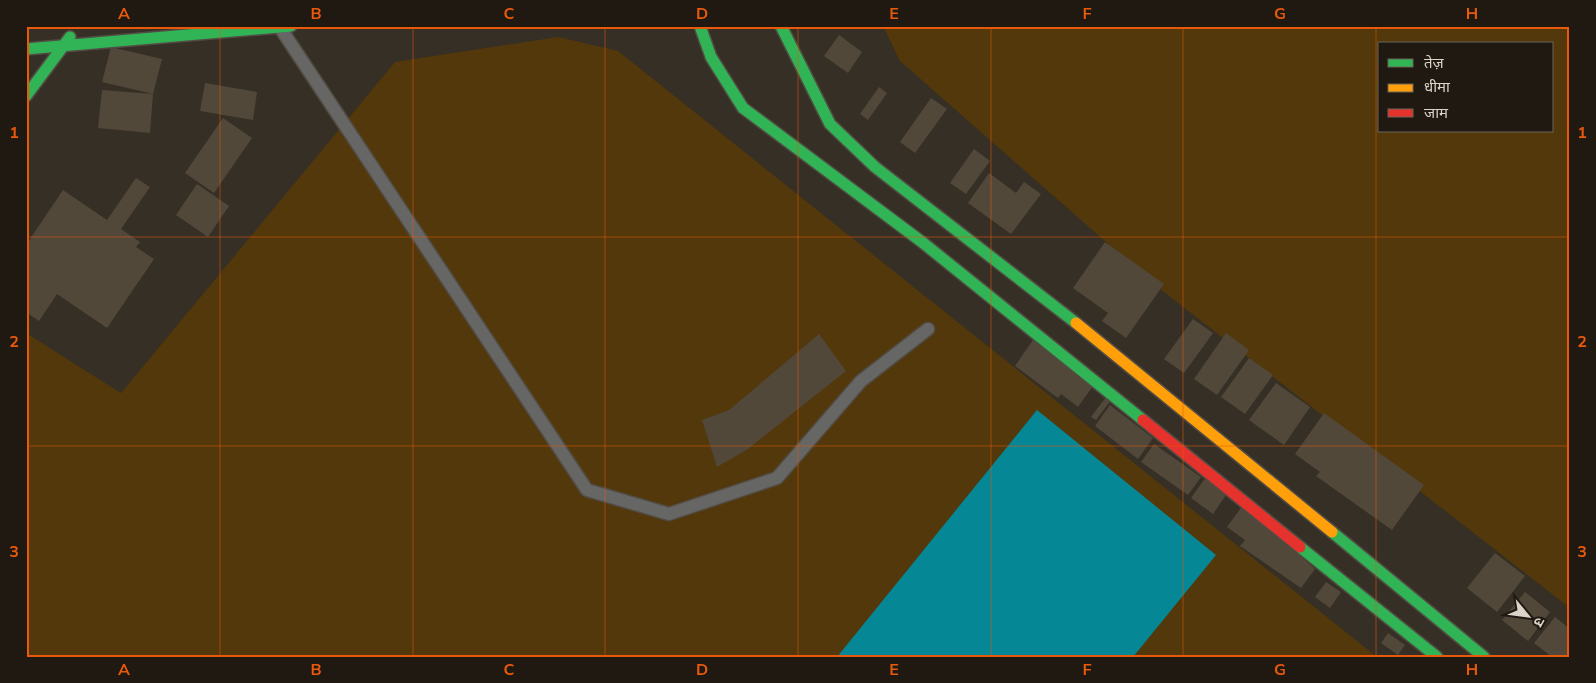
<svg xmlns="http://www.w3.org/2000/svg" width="1596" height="683" font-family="Mulish,'Noto Sans Devanagari',sans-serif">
<rect width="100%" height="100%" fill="#362f25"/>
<g fill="#52380a" fill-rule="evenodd">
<path d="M883 26H1570V608L1155 285 900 61ZM1380 44H1552V131H1380Z"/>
<polygon points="558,37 618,51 1377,657 26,657 26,333 121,393 395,62"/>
</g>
<polygon fill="#068795" points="1037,410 1216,555 1133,657 837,657"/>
<g fill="#51483a">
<polygon points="839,35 862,52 848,73 824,56"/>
<polygon points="111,47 162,59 153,94 150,133 98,128 102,90 153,94 102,82"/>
<polygon points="205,83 257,92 253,120 200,111"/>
<polygon points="879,87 887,93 868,120 860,114"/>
<polygon points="931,98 947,109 915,153 900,142"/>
<polygon points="223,118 252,138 214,193 185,173"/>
<polygon points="974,149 990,161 966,194 950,183"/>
<polygon points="989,173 1016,193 1024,182 1041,194 1011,234 968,203"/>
<polygon points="136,178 150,187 121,229 140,242 136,247 154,259 107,328 57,294 39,321 26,312 26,245 63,190 107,220"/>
<polygon points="197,184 229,206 208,237 176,215"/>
<polygon points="1105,242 1164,284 1126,338 1102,321 1108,313 1073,288"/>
<polygon points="1193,319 1213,333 1184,373 1164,359"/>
<polygon points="1226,333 1249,350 1217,395 1194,379"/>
<polygon points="819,334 846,371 748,449 717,467 702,420 729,410"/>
<polygon points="1033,340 1093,386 1078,407 1061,394 1058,398 1015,366"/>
<polygon points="1249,358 1273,375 1245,414 1221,397"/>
<polygon points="1276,383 1310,407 1284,445 1249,420"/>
<polygon points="1106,397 1111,400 1096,420 1091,417"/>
<polygon points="1110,405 1153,438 1138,459 1095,426"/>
<polygon points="1324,413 1424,485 1392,530 1316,476 1320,472 1295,454"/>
<polygon points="1154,444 1201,477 1188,495 1141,462"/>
<polygon points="1206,477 1226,495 1213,514 1191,498"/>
<polygon points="1243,505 1315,569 1301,588 1240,546 1245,540 1227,527"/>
<polygon points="1495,553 1525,576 1497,612 1467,588"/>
<polygon points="1326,582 1341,592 1330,608 1315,597"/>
<polygon points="1525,592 1550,612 1528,641 1502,620"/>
<polygon points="1555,617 1570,629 1570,657 1552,657 1534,643"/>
<polygon points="1388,633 1405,645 1398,655 1381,643"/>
</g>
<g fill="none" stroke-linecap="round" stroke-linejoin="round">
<g stroke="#524c44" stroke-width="15">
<polyline id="lane" points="279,26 587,490 669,514 777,478 861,381 928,329"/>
</g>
<g stroke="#524c44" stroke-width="14">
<g id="fast">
<polyline points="700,26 711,57 743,108 922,242 1143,420"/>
<polyline points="781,26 830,124 875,167 1076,323"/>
<polyline points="26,49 291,26"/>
<polyline points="26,96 70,37"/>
<polyline points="1332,532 1484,657"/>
<polyline points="1300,547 1437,657"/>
</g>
</g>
<g stroke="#524c44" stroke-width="14">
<polyline id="slow" points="1076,323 1332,532"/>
</g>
<g stroke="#524c44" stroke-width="14">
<polyline id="jam" points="1143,420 1300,547"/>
</g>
<use href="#lane" stroke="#666765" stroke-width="12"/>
<use href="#fast" stroke="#30b455" stroke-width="11"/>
<use href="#slow" stroke="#ff9f0a" stroke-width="11"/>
<use href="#jam" stroke="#e5322d" stroke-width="11"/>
</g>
<path fill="none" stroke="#e8590c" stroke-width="1" stroke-opacity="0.55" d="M220 26V657M413 26V657M605 26V657M798 26V657M991 26V657M1183 26V657M1376 26V657M26 237H1570M26 446H1570"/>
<rect width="1596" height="683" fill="none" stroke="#1f1911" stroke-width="55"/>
<rect x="1378" y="42" width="175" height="90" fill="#1f1911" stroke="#6b645b"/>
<rect x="1388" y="59" width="25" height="8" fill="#30b455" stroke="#6b645b"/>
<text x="1424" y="68" font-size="15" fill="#dcd4c9">तेज़</text>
<rect x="1388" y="84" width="25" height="8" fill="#ff9f0a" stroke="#6b645b"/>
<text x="1424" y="92" font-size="15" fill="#dcd4c9">धीमा</text>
<rect x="1388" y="109" width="25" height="8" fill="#e5322d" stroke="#6b645b"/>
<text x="1424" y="118" font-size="15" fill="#dcd4c9">जाम</text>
<g transform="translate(1528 616) rotate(119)" stroke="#1f1911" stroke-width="4" paint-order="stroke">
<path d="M0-4L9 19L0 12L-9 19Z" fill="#dcd4c9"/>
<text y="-8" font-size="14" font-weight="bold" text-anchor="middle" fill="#dcd4c9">उ</text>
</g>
<rect x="28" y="28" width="1540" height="628" fill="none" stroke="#e8590c" stroke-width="2"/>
<g font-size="16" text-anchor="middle" font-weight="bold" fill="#e8590c">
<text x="124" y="19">A</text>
<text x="316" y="19">B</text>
<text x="509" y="19">C</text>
<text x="702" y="19">D</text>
<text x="894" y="19">E</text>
<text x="1087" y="19">F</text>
<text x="1280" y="19">G</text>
<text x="1472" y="19">H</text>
<text x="14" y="138">1</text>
<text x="1582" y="138">1</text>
<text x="14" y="347">2</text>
<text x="1582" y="347">2</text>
<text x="14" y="557">3</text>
<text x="1582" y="557">3</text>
<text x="124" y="675">A</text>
<text x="316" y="675">B</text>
<text x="509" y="675">C</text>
<text x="702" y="675">D</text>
<text x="894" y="675">E</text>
<text x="1087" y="675">F</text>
<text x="1280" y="675">G</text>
<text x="1472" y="675">H</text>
</g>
</svg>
